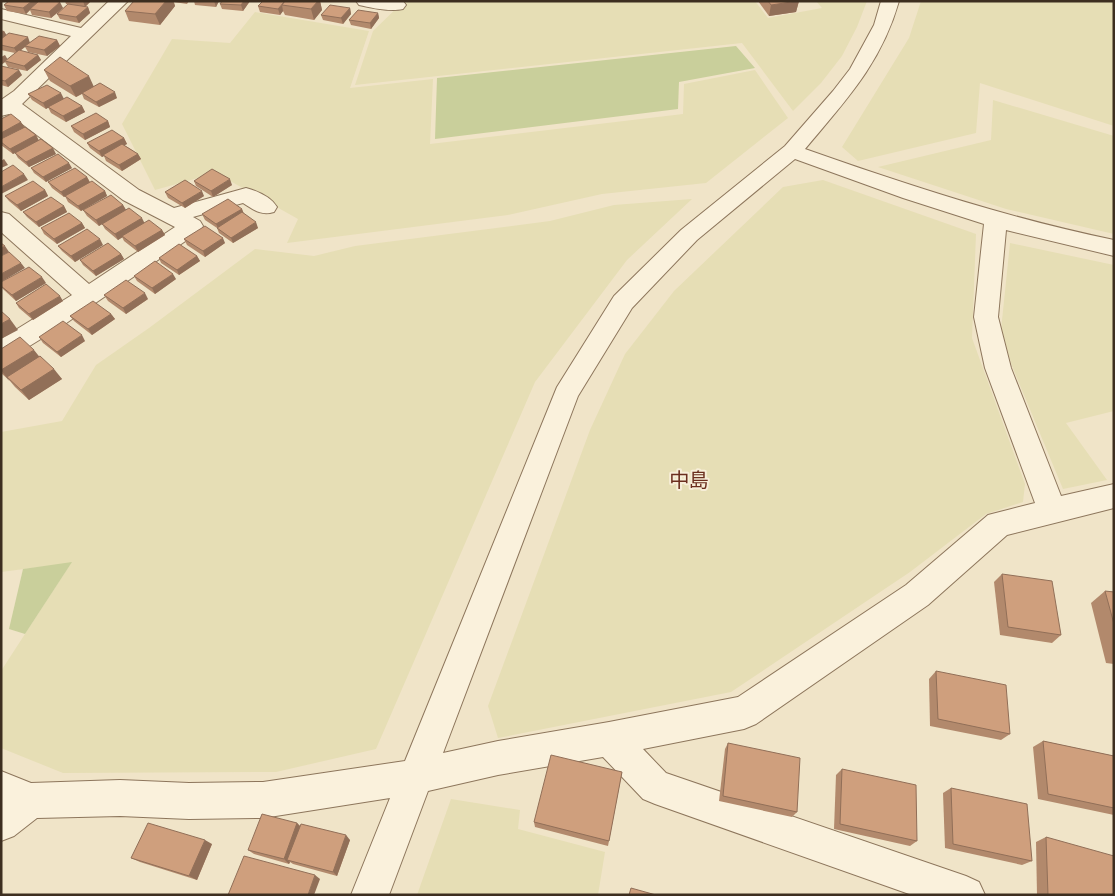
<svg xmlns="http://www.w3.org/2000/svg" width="1115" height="896" font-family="Spectral,'Noto Sans JP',serif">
<rect width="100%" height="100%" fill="#f0e4c8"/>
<g fill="#e6deb5">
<polygon points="404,1 755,1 768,18 822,8 816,1 867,1 857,27 842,56 821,83 793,111 742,43 355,85 373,31"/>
<polygon points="921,1 1114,2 1114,126 980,83 976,133 858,161 842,147 909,38"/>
<polygon points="255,12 369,31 350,88 433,79 430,144 683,114 684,84 755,70 788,118 706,183 602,194 508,215 287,243 298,219 216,173 155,190 122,124 172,39 230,43"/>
<polygon points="993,100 1114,136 1114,234 1006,209 878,167 991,140"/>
<polygon points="823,180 976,234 972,338 1025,484 1023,502 986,514 910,572 731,692 498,738 488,706 590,430 625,354 674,291 783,187"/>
<polygon points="692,199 627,260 535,382 376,749 276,772 63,773 1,748 1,671 71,563 1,572 1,432 62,421 96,365 149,328 255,249 314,256 355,246 550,221 614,205"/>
<polygon points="1010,243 1114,265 1114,411 1066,423 1107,480 1063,489 1012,366 1001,330"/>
<polygon points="451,799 520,810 518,829 605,852 598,895 417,895"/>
</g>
<g fill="#c9cf9b">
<polygon points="736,46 755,68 679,82 678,109 435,139 437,78"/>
<polygon points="72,562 25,634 9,629 23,569"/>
</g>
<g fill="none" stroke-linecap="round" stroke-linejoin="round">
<g stroke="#8d765c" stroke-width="2">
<g id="minor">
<path d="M109 1H128L22 104 139 190 174 208 246 188C257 191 271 197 277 207L274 212C261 216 254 210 243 203L193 217 200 221 203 226 200 231 62 326 10 358 1 360V339L72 295 1 232V212L9 214 89 284 175 227 123 200 9 114 1 116V100L14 91 71 36 1 19V9L81 28Z"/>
<path d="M356 1H403L406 5 403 9C390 12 372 8 359 5Z"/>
<path d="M881 1H899C881 64 846 100 805 149 907 185 1008 218 1114 240V256L1006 230 998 317 1011 368 1061 496 1114 484V508L1007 535 928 605 756 724 744 729 643 749 666 773 966 876 979 882 985 895H912L655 804 643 799 603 757 498 775 428 791 389 895H351L390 798 263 818 189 819 120 816 37 818 14 836 1 841V771L31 783 120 780 189 783 263 782 405 761 557 387 614 296 681 230 785 146 833 91 850 69 874 25ZM795 159 903 198 984 224 974 317 985 368 1035 503 988 515 906 585 738 697 609 722 498 741 443 753 578 396 632 308 697 240Z"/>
</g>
</g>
<use href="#minor" fill="#faf1dc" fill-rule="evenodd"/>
</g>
<g fill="#b2896c">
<polygon points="9,1 58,1 57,2 63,8 51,18 32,15 30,10 26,14 7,11 4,5"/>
<polygon points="65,1 91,1 85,7 88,7 90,13 79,23 60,19 57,14 68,4 66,4"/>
<polygon points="134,1 189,1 187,4 174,2 175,6 160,25 129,21 125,11"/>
<polygon points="194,1 219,1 216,7 195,5"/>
<polygon points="222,1 250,1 243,11 222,9 220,4"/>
<polygon points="263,1 320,1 322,10 314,20 285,15 283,11 280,15 260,12 258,6"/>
<polygon points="758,1 799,1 796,12 769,16"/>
<polygon points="350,8 351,14 343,24 323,20 321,15"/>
<polygon points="378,13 379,18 371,29 351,25 349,20"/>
<polygon points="1,30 4,31 6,35 30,42 57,40 60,46 47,56 28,52 25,47 20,51 38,55 41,60 27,71 8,67 5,62 1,65 15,53 1,50"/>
<polygon points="1,66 22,75 8,87 1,85"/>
<polygon points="44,70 94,87 117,98 99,107 84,99 82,94 76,97 50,81"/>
<polygon points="28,94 64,99 82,106 85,112 66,122 51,113 48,107 46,109 32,100"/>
<polygon points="1,119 24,127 36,135 39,141 56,154 29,167 18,158 15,153 13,154 1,145"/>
<polygon points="108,121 110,127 85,140 74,132 71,126"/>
<polygon points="124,138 127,144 124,145 138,154 141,159 122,171 106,161 104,156 102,157 90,148 87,143"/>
<polygon points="31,168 72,168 46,182 34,173"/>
<polygon points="87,177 90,182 105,191 107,196 81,211 68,202 65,196 64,197 52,188 48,182"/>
<polygon points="194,181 232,185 213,197 196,186"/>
<polygon points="45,190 48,196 21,211 9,201 5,196"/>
<polygon points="165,192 204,196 185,208 168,198"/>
<polygon points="123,205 126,210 144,223 162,230 165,235 138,252 124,241 122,237 118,240 105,229 102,224 99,226 87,216 83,210"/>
<polygon points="64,206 67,212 39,227 27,217 23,212"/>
<polygon points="242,209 243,213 258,228 233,243 219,233 217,228 205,220 202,214"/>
<polygon points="82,223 85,228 57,244 44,234 41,228"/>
<polygon points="184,239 225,243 205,257 187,245"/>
<polygon points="103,245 75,262 62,251 58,246"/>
<polygon points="121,254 124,259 96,276 83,265 80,260"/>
<polygon points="197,256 200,261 179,275 161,263 159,258"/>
<polygon points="134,276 176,279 155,294 137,281"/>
<polygon points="1,282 46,283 16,301 3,289 1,287"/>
<polygon points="104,295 148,299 126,314 108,301"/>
<polygon points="63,301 33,320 19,308 16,303"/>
<polygon points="111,314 115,319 92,335 74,321 70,316"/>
<polygon points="39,337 85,341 61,357 43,343"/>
<polygon points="1,349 39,356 62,379 29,400 15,387 10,381 1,373"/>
<polygon points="1002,574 1061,635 1052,643 1000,635 994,582"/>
<polygon points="1105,591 1114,592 1114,664 1106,663 1091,603"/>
<polygon points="936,671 1010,734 1001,740 930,726 929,679"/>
<polygon points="1043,741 1114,756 1114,815 1038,799 1033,747"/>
<polygon points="728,743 797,812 792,817 719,801 725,749"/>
<polygon points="842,769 917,841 910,846 834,829 836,775"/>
<polygon points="622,772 608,846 535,827 534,822"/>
<polygon points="951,788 1032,861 1022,865 945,848 943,793"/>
<polygon points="297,823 300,826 350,840 337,876 293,864 290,862 289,864 254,854 248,850"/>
<polygon points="1046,837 1114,895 1037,895 1036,842"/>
<polygon points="212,844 197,880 140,862 131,858"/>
</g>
<g fill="#916f58">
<polygon points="32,1 36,1 38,4 30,9 30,10 26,14 23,8"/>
<polygon points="83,1 91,1 85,7"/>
<polygon points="166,1 173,1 175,6 160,25 155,14"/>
<polygon points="214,1 219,1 216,7"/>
<polygon points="244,1 250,1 243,11 241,5"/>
<polygon points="318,1 320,1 322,10 314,20 311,9"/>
<polygon points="799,1 796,12 769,16 771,5"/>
<polygon points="60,2 63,8 51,18 49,12"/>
<polygon points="282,5 283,11 280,15 278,9"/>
<polygon points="88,7 90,13 79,23 76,17"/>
<polygon points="350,8 351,14 343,24 341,18"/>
<polygon points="378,13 379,18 371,29 370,23"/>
<polygon points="4,31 7,36 1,40 1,32"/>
<polygon points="28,37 30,43 17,53 14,48"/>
<polygon points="57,40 60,46 47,56 44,50"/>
<polygon points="5,55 8,60 5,61 5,62 1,65 1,57"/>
<polygon points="38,55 41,60 27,71 24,66"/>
<polygon points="19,70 22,75 8,87 5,81"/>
<polygon points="89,76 94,87 76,97 70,86"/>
<polygon points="115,92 117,98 99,107 96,102"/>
<polygon points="61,93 64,99 46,109 43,103"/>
<polygon points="82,106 85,112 66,122 63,116"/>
<polygon points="108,121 110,127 85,140 83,134"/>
<polygon points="21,122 25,128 1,140 1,133"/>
<polygon points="36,135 39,141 13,154 10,149"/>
<polygon points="124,138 127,144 102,157 99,151"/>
<polygon points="53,148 56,154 29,167 26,162"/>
<polygon points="138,154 141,159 122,171 119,165"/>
<polygon points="4,159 8,165 1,168 1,161"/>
<polygon points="69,163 72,168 46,182 43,177"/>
<polygon points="24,174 28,180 1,194 1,187"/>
<polygon points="87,177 90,183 64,197 61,192"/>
<polygon points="230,179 232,185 213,197 211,191"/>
<polygon points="45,190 48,196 21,211 17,205"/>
<polygon points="105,191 107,196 81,211 78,206"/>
<polygon points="202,191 204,196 185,208 182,203"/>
<polygon points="123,205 126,210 99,226 96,220"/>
<polygon points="64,206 67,212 39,227 36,222"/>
<polygon points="242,209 244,214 219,230 216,224"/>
<polygon points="142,218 145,224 118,240 115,234"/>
<polygon points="256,222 258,228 233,243 231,238"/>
<polygon points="82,223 85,228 57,244 54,239"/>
<polygon points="162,230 165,235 138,252 135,246"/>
<polygon points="223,238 225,243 205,257 203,251"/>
<polygon points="100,239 103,245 75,262 71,256"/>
<polygon points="5,246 9,252 1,256 1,248"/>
<polygon points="121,254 124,259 96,276 93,271"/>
<polygon points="197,256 200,261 179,275 177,270"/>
<polygon points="21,263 25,268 1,282 1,274"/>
<polygon points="173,274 176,279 155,294 152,288"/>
<polygon points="42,277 46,283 16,301 12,295"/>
<polygon points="145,293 148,299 126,314 123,308"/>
<polygon points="60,296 63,301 33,320 29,314"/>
<polygon points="111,314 115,319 92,335 88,329"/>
<polygon points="10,319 18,330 1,339 1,324"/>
<polygon points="82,335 85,341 61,357 57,352"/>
<polygon points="34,350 42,360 7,377 9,381 1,370"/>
<polygon points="54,369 62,379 29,400 21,390"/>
<polygon points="297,823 302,828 287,860 290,862 289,864 284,859"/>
<polygon points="346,835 350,840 337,876 333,872"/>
<polygon points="205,840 212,844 197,880 189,876"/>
<polygon points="315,875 320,879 314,895 308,895"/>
</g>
<g fill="#cf9f7d" stroke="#916f58">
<polygon points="9,1 32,1 23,8 4,5"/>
<polygon points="39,1 53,1 60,2 49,12 30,9"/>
<polygon points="134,1 166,1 155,14 125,11"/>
<polygon points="222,1 244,1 241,5 220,4"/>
<polygon points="263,1 285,1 278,9 258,6"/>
<polygon points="285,1 318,1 311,9 282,5"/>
<polygon points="768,1 798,1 771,5"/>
<polygon points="68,4 88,7 76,17 57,14"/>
<polygon points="330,5 350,8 341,18 321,15"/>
<polygon points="358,10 378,13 370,23 349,20"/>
<polygon points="9,33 28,37 14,48 1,45 1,39"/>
<polygon points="39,36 57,40 44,50 25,46"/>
<polygon points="19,50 38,55 24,66 5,61"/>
<polygon points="60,57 89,76 70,86 44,70"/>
<polygon points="1,66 19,70 5,81 1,80"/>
<polygon points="100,83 115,92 96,102 82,93"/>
<polygon points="47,85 61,93 43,103 28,94"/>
<polygon points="67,97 82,106 63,116 48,107"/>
<polygon points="96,113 108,121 83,134 71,126"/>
<polygon points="11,114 21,122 1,133 1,119"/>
<polygon points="25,127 36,135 10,149 1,142 1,139"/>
<polygon points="112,130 124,138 99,151 87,143"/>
<polygon points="41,139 53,148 26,162 15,153"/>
<polygon points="122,144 138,154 119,165 103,155"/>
<polygon points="58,154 69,163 43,177 31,168"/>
<polygon points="13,165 24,174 1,187 1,172"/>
<polygon points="75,168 87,177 61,192 48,182"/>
<polygon points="212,169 230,179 211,191 194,181"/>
<polygon points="185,180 202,191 182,203 165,192"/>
<polygon points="33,181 45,190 17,205 5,196"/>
<polygon points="92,181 105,191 78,206 65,196"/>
<polygon points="111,195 123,205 96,220 83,210"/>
<polygon points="51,197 64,206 36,222 23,212"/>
<polygon points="228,199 242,209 216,224 202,214"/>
<polygon points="129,208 142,218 115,234 102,224"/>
<polygon points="242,212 256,222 231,238 217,228"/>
<polygon points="69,213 82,223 54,239 41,228"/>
<polygon points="149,220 162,230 135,246 122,236"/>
<polygon points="205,226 223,238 203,251 184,239"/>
<polygon points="87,229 100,239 71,256 58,246"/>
<polygon points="1,243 5,246 1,248"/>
<polygon points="108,243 121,254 93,271 80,260"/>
<polygon points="179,244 197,256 177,270 159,258"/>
<polygon points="9,252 21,263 1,274 1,256"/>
<polygon points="155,261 173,274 152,288 134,276"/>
<polygon points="29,267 42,277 12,295 1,286 1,282"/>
<polygon points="126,280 145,293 123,308 104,295"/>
<polygon points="46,284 60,296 29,314 16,303"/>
<polygon points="93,301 111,314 88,329 70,316"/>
<polygon points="1,311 10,319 1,324"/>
<polygon points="63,321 82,335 57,352 39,337"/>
<polygon points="20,337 34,350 1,370 1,349"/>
<polygon points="40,356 54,369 21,390 7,377"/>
<polygon points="1002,574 1052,581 1061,635 1008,627"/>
<polygon points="1105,591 1114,592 1114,624"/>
<polygon points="936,671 1006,685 1010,734 938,719"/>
<polygon points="1043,741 1114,756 1114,808 1048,794"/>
<polygon points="728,743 800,758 797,812 723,796"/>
<polygon points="551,755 622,772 609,841 534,822"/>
<polygon points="842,769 916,785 917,841 840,824"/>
<polygon points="951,788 1027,804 1032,861 953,844"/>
<polygon points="262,814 297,823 284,859 248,850"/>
<polygon points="148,823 205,840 189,876 131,858"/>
<polygon points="301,824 346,835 333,872 287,860"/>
<polygon points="1046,837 1114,856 1114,895 1048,895"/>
<polygon points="244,856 315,875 308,895 228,895"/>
<polygon points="631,888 656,895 629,895"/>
</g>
<g text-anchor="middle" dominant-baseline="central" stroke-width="4" stroke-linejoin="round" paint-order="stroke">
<g font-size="20" fill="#6b2e1e" stroke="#f7eed8">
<text x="689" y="481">中島</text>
</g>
</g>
<rect width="1115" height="896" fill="none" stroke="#3d2e20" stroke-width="5"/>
</svg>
